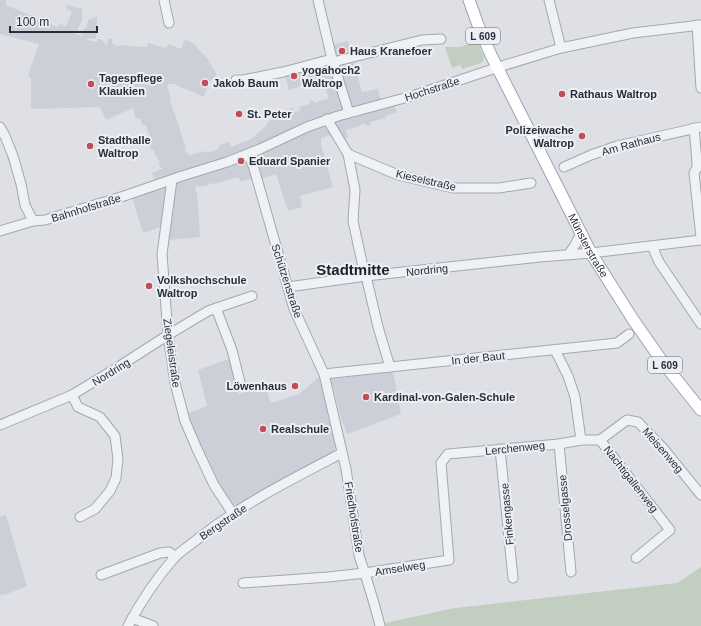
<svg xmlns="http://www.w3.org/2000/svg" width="701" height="626" font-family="Arial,sans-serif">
<rect width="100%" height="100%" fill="#dee0e6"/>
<g fill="#cccfd7">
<polygon points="0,0 6,0 6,5 58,27 60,24 66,26 72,12 66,9 67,5 82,9 82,20 76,34 81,36 84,28 86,28 89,19 92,19 97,16 96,39 88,38 87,40 97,42 98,39 103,40 102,42 105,43 105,44 107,45 108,39 112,39 112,44 114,44 115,46 126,45 128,46 147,47 148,43 166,48 168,44 181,49 185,39 196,45 196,47 207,58 217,75 210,81 204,97 174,84 168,84 167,89 169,90 171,104 177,120 186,149 185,150 186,152 189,154 190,156 193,155 193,154 205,151 206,153 217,150 220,145 228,142 230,143 231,147 251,139 264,128 270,120 280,118 284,110 293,108 294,112 300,111 299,107 310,104 310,101 313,100 314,103 329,98 322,77 305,82 298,87 289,90 285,73 331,61 328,46 348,41 362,92 378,89 381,101 394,105 397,112 385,116 386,118 370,122 371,125 366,126 365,124 360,125 360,126 346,130 348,138 343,140 341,132 321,138 321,145 333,187 300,196 302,207 288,211 276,174 261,179 252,179 240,181 239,177 213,184 212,183 206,186 195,187 196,192 197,192 200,237 169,240 171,228 161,227 143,233 133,200 131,188 155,181 152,173 162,169 158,163 160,162 155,155 154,150 151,150 147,138 150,137 146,125 143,126 140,118 136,119 133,108 106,120 100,107 31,109 31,79 28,75 39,44 0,34"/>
<polygon points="231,358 239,394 264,385 271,403 299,394 319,377 336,447 334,452 239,504 235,505 228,499 212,471 199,445 187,414 207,406 198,370"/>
<polygon points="393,372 401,414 347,434 340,415 331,379"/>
<polygon points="6,515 27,586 7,594 0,595 0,517"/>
</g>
<g fill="#c2cfc0">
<polygon points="477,41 484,57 484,59 481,63 462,69 460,65 452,68 445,47 460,47"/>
<polygon points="701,567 701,626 385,626 385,623 455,608 677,583"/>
</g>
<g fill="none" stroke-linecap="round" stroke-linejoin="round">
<g stroke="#a4a7af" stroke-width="11">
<g id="minor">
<polyline points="164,0 169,23"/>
<polyline points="318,0 332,59 349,113"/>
<polyline points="549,0 561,48"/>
<polyline points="697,25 701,88"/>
<polyline points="333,62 422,40 441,39"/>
<polyline points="236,80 243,80 283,72 332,59"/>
<polyline points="327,119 348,154 355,190 353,221 363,267 366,276 378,327 390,367"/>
<polyline points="0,127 5,136 13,156 21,184 25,205 33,221"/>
<polyline points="694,128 697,161 701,161"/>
<path d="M248 154 253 165 294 309 324 374 346 469 359 555C361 563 364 569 366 577 371 593 376 609 380 626"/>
<polyline points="348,154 398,175 453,188 499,188 531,183"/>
<polyline points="697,161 697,168 694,173 701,237"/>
<polyline points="564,167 591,155 617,146 701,127"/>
<polyline points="172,180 162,254 168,335 175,383 185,421 197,449 214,485 233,514"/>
<polyline points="0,231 33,221 45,220 124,196 182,176 227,162 260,149 307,127 338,116 412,96 502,66 561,48 633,33 701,25"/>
<polyline points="652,246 659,262 701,324"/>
<polyline points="568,255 575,245 581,233"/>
<polyline points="288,287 366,276 540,257 591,253 701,240"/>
<polyline points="216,308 232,350 241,386"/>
<polyline points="555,350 568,376 575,397 581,440"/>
<polyline points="324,374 617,343 629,334"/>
<polyline points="72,395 78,407 100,417 115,436 118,459 116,478 110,491 95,509 80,517"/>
<polyline points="0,425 72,395 115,369 168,335 208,311 252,296"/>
<polyline points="600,440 670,530 636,558"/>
<polyline points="600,440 627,420 638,422 663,448 701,495"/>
<polyline points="559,444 571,572"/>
<polyline points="500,449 513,578"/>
<polyline points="101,575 160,553 169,552 175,557"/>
<polyline points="243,583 328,577 365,573 449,560 441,463 448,454 559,444 581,440 600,440"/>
<polyline points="132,618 153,626"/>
<path d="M128 626C141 601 156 579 174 558 182 550 192 544 200 537 244 503 294 478 342 453"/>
</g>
</g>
<g stroke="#9ea4b0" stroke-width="13">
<g id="major">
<path id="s1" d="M469 0 478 25 491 55 591 253 632 318 664 364 701 410"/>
</g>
</g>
<use href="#minor" stroke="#f0f1f5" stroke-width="9"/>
<use href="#major" stroke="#fff" stroke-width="11"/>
</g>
<g fill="#c04e56" stroke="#edeff4" stroke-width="1.5">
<circle cx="342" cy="51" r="4"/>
<circle cx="294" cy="76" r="4"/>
<circle cx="205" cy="83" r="4"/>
<circle cx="91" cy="84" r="4"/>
<circle cx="562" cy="94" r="4"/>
<circle cx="239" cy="114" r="4"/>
<circle cx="582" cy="136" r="4"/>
<circle cx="90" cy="146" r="4"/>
<circle cx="241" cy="161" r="4"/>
<circle cx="149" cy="286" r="4"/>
<circle cx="295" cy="386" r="4"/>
<circle cx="366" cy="397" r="4"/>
<circle cx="263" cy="429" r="4"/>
</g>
<g text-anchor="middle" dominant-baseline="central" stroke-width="4" stroke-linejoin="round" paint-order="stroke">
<g fill="#edeff4" stroke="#646872" stroke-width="1">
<rect x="466" y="28" width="34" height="16" rx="3"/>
<rect x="648" y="357" width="34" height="16" rx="3"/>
</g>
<g font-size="10" font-weight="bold" fill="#292e3b">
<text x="483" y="36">L 609</text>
<text x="665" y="365">L 609</text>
</g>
<g font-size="11" font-weight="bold" fill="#292e3b" stroke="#edeff4" text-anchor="start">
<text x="350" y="51">Haus Kranefoer</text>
<text x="302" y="70">yogahoch2<tspan x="302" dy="13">Waltrop</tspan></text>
<text x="99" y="78">Tagespflege<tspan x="99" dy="13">Klaukien</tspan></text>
<text x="213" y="83">Jakob Baum</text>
<text x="570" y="94">Rathaus Waltrop</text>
<text x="247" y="114">St. Peter</text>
<text x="574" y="130" text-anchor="end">Polizeiwache<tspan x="574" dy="13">Waltrop</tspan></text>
<text x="98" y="140">Stadthalle<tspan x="98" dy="13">Waltrop</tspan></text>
<text x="249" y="161">Eduard Spanier</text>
<text x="157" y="280">Volkshochschule<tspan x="157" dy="13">Waltrop</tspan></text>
<text x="287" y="386" text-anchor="end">Löwenhaus</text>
<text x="374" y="397">Kardinal-von-Galen-Schule</text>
<text x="271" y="429">Realschule</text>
</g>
<g font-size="11" fill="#292e3b" stroke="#edeff4">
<text transform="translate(432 89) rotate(-18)">Hochstraße</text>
<text transform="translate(631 144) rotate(-15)">Am Rathaus</text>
<text transform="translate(426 180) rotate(13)">Kieselstraße</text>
<text transform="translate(86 208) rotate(-17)">Bahnhofstraße</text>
<text stroke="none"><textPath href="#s1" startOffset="273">Münsterstraße</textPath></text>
<text transform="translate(427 270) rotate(-6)">Nordring</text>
<text transform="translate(287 281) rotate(72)">Schützenstraße</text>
<text transform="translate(172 353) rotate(82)">Ziegeleistraße</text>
<text transform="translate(478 358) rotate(-6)">In der Baut</text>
<text transform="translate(111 372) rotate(-32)">Nordring</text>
<text transform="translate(515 448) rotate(-6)">Lerchenweg</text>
<text transform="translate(663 450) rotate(49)">Meisenweg</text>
<text transform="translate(631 479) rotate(52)">Nachtigallenweg</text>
<text transform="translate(565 508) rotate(-95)">Drosselgasse</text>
<text transform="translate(507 514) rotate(-95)">Finkengasse</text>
<text transform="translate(354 517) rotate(81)">Friedhofstraße</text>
<text transform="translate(223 522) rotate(-34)">Bergstraße</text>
<text transform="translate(400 568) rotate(-9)">Amselweg</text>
</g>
<g font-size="15" font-weight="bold" fill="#1b1f2c" stroke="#edeff4">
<text x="353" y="269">Stadtmitte</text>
</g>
</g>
<path d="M10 26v6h87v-6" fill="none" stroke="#292e3b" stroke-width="2"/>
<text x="16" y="26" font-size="12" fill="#292e3b" stroke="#edeff4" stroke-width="3" paint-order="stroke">100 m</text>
</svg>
